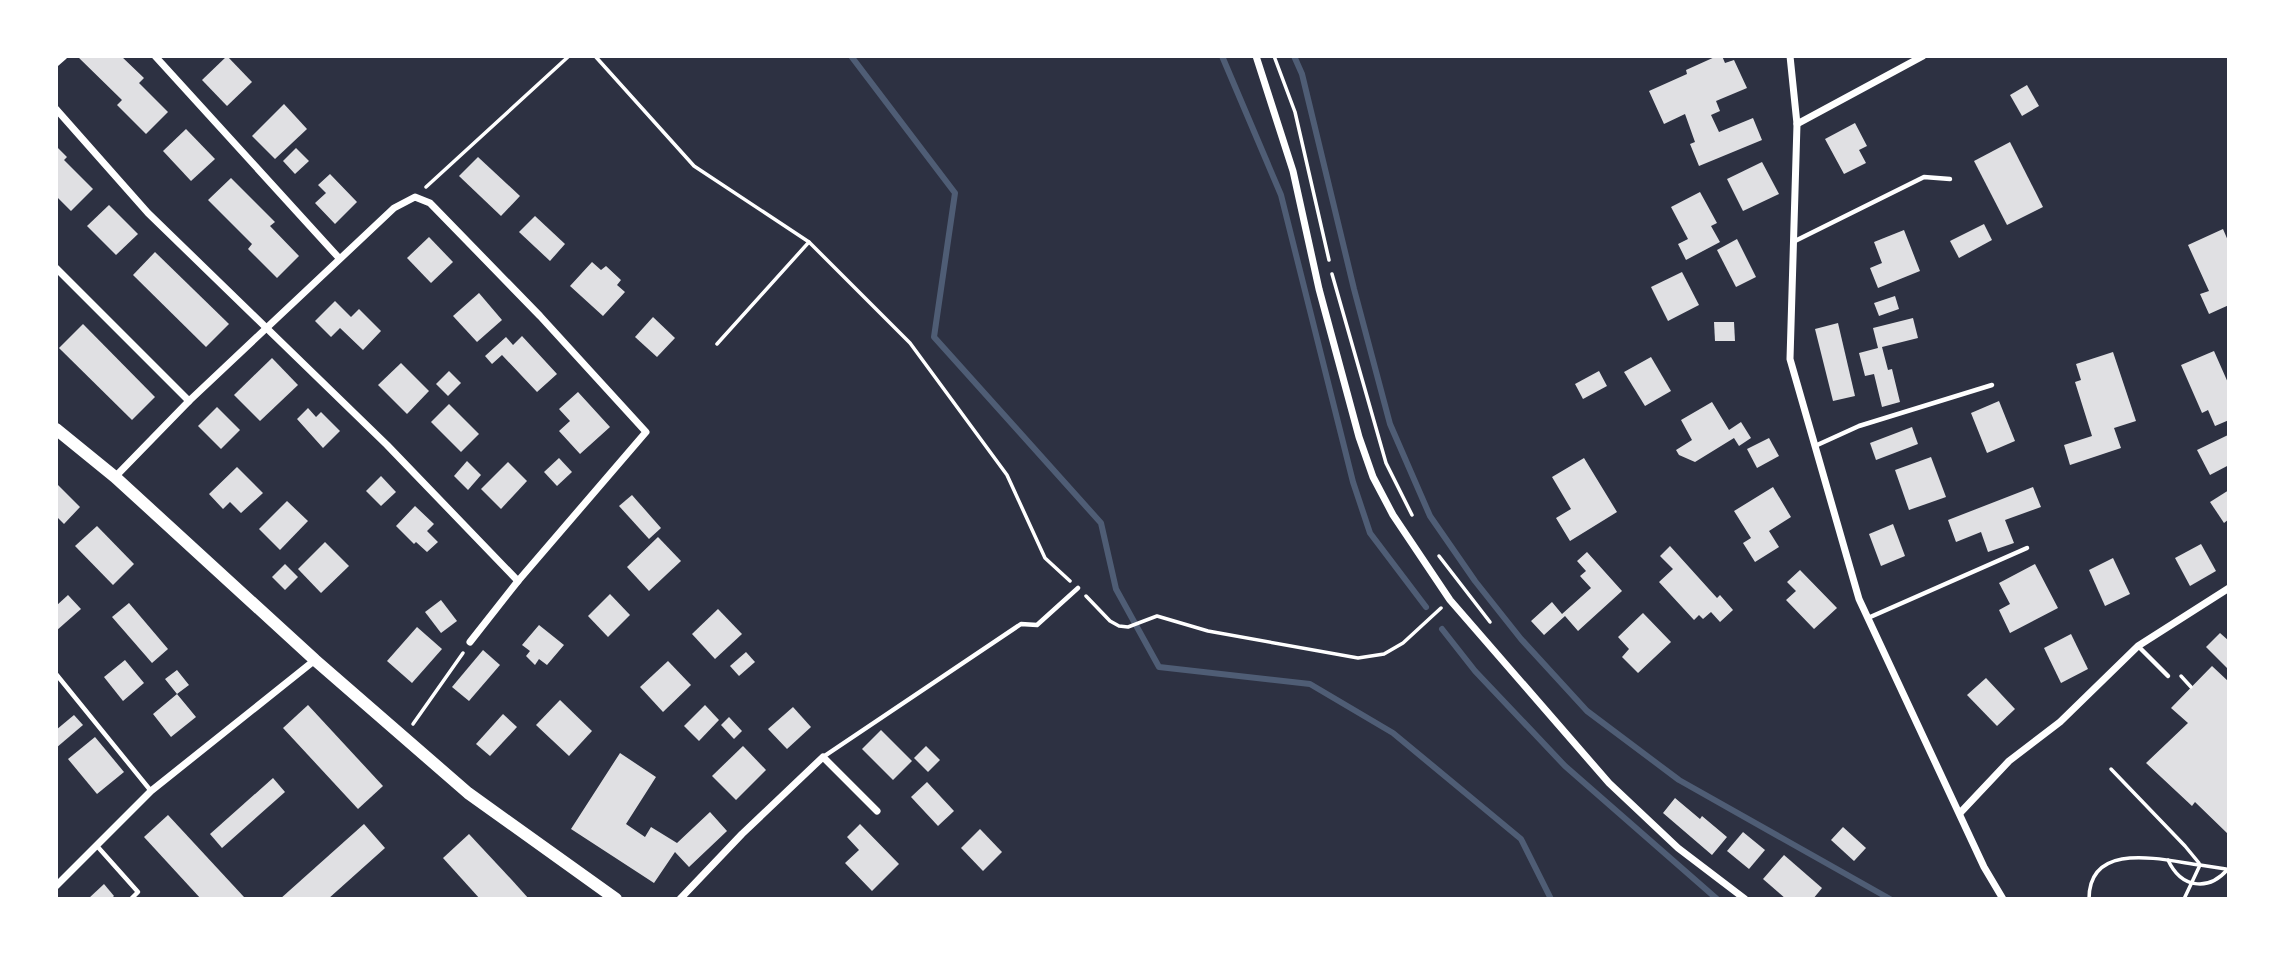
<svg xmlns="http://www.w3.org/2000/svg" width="2285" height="955" font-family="'Alegreya Sans',sans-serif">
<rect width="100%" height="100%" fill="#2d3142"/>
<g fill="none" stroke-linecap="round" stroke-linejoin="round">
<g stroke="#4f5d75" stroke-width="6">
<polyline points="851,56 955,193 934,337 1101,523 1116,589 1159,667 1310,684 1393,733 1521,839 1551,899"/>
<polyline points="1222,56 1281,195 1353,482 1370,533 1426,607"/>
<polyline points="1294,56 1302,74 1354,289 1390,424 1430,516 1475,581 1521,639 1587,711 1679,780 1890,899"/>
<polyline points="1442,629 1475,671 1565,766 1717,899"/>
</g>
</g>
<g fill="#e0e0e3">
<polygon points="77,56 121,56 144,78 139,83 168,112 146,134 117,105 122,100"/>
<polygon points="227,56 252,82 227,106 202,80"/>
<polygon points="1717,56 1722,56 1725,63 1734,60 1747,88 1716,101 1720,111 1711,115 1719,132 1753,118 1762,140 1699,166 1690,144 1695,142 1685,114 1664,124 1649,91 1687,74 1686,70"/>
<polygon points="2027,85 2039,106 2022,116 2010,95"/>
<polygon points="284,104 307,129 275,159 252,136"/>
<polygon points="1855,123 1867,146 1859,150 1866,163 1844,174 1825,139"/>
<polygon points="186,129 215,159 191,181 163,151"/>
<polygon points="2010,142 2043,207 2007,225 1974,161"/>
<polygon points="56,146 67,157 64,160 93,189 71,211 56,196"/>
<polygon points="296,148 309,161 295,174 283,161"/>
<polygon points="478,157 520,196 501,216 459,176"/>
<polygon points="1762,162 1779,194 1743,211 1727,179"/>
<polygon points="330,174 357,202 335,224 315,203 326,193 318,185"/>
<polygon points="231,178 275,222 270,226 299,256 277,278 248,249 252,244 208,200"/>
<polygon points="1700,192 1717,223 1711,226 1720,242 1686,260 1678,244 1688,239 1671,207"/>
<polygon points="109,205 138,234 116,255 87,226"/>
<polygon points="535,216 565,244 550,261 519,232"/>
<polygon points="1984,224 1992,240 1959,258 1950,241"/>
<polygon points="2223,229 2229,243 2229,305 2209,314 2200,294 2209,291 2188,245"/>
<polygon points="1904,230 1920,271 1878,288 1870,268 1882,263 1874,242"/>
<polygon points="429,237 453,262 431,283 407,258"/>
<polygon points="1737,239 1756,277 1736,287 1717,250"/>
<polygon points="155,252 229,324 206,347 133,275"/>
<polygon points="592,262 601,270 606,266 621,280 617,285 625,292 603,316 570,286"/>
<polygon points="1682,272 1699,305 1668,321 1651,287"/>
<polygon points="479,293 502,320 477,342 453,316"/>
<polygon points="1895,296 1899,309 1879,316 1874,303"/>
<polygon points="335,301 351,317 359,309 381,331 363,350 340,328 331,337 315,321"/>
<polygon points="653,317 675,338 657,357 635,337"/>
<polygon points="1913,318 1918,338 1882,347 1888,370 1892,369 1900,402 1882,407 1874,374 1865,376 1859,353 1878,348 1873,328"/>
<polygon points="1714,322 1734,322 1735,341 1715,341"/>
<polygon points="1838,323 1855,396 1833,401 1815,329"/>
<polygon points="83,324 155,397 132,420 59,348"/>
<polygon points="522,336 557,374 537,392 502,355 492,364 485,356 506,337 513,345"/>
<polygon points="2214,351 2229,385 2229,420 2215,426 2208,410 2202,413 2181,365"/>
<polygon points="2113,352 2136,421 2114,428 2121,448 2070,465 2064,445 2092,436 2075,382 2081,380 2076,364"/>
<polygon points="1651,357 1671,391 1645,406 1624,372"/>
<polygon points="272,358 298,385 260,421 234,395"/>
<polygon points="401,363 429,391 407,414 378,385"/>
<polygon points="449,371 461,383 448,396 436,384"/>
<polygon points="1599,371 1607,386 1583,399 1575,384"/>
<polygon points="578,392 610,427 580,454 559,431 570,421 559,409"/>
<polygon points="1999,401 2015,441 1987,453 1971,413"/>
<polygon points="1712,402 1729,430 1741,422 1751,438 1739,446 1734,438 1695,462 1679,455 1676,450 1692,440 1681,420"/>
<polygon points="449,404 479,434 461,452 431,422"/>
<polygon points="217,407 240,430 221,449 198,426"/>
<polygon points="308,408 316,417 321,412 340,431 323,448 297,419"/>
<polygon points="1912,427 1918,444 1876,460 1870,443"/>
<polygon points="2228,435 2229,465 2210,475 2197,450"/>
<polygon points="1769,438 1779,456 1757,468 1747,449"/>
<polygon points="1931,457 1946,497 1909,510 1895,470"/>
<polygon points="559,458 572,472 557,486 544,472"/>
<polygon points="1584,458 1617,512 1570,541 1556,518 1571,509 1552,477"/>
<polygon points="467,461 481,475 468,490 454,476"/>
<polygon points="508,462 527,481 501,509 481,489"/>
<polygon points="237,467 263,493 241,513 230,502 223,509 209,494"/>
<polygon points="381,476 396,492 381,506 366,491"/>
<polygon points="56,483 80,507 64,524 56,516"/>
<polygon points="1773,487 1791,517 1769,531 1779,547 1755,562 1743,543 1751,538 1734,511"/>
<polygon points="2033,487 2041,507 2005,520 2014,543 1988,552 1981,532 1956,542 1948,520"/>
<polygon points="2229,490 2229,519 2224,523 2210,502"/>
<polygon points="632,495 661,528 649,539 619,506"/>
<polygon points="287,501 308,521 280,550 259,529"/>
<polygon points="415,506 434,524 427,531 438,542 427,552 416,542 414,544 396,526"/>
<polygon points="1893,524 1905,556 1881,566 1869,534"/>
<polygon points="97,526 134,564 113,585 75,546"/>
<polygon points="658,537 681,561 649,591 627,567"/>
<polygon points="325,542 349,566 321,593 298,569"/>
<polygon points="2201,544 2216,571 2190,586 2175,558"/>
<polygon points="1670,546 1717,598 1720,595 1733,610 1720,622 1711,612 1703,619 1699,615 1694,620 1659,582 1673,569 1660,556"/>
<polygon points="1587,552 1622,591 1578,631 1565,616 1544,635 1531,621 1552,602 1562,614 1591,588 1580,576 1586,571 1577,561"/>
<polygon points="2113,558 2130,594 2105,606 2089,570"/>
<polygon points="285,564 298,577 285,590 272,577"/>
<polygon points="2035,564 2058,608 2010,633 1999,610 2010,604 1999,583"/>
<polygon points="1800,570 1837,608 1814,629 1786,600 1796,591 1787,582"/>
<polygon points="610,594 630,615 608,637 588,616"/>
<polygon points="68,595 81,609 56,631 56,606"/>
<polygon points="441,600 457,621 441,633 425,612"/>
<polygon points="129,603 168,649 152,663 112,617"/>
<polygon points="718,609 742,634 715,659 692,634"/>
<polygon points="1643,613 1671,642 1638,673 1622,657 1629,649 1618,637"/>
<polygon points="539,625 564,645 547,665 539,659 535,665 526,656 530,651 522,645"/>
<polygon points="417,627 442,649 412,683 387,661"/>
<polygon points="2220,633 2229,641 2229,670 2206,647"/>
<polygon points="2071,634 2088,669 2061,683 2044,648"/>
<polygon points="483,650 500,665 469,701 452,687"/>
<polygon points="746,652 755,662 739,676 730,666"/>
<polygon points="125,660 144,683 123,701 104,677"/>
<polygon points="668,661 691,685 663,712 640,687"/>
<polygon points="2212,666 2229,682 2229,835 2195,802 2192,806 2146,763 2188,723 2171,708"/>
<polygon points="177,670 189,685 177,694 196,717 171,737 153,714 177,694 165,679"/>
<polygon points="1986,678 2015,709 1997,726 1967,695"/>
<polygon points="560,700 592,731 569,756 536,725"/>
<polygon points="308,705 383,786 358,809 283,728"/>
<polygon points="705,705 719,720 699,741 684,726"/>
<polygon points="793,707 811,727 787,749 768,729"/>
<polygon points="503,714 517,727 490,756 476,744"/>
<polygon points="74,715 83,725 56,748 56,730"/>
<polygon points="729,717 742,731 734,739 721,725"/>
<polygon points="881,730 912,761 893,780 862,749"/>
<polygon points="95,737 124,772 97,794 68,759"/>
<polygon points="743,746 766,770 736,800 712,776"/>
<polygon points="926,746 940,760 928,772 914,758"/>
<polygon points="620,753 656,777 626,824 645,837 651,827 677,843 710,812 727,831 689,867 675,852 654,883 571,829"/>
<polygon points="273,778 285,792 222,848 210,834"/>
<polygon points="927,782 954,811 938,826 911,797"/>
<polygon points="1675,798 1700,819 1702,816 1727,837 1712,855 1663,813"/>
<polygon points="168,815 244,897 242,899 201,899 144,837"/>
<polygon points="364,824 385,848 328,899 280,899"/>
<polygon points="860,824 899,864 872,891 845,863 859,850 847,837"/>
<polygon points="1843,827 1866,848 1854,861 1831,840"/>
<polygon points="980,829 1002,852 983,871 961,848"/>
<polygon points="1743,832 1765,850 1749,869 1727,851"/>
<polygon points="469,834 511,879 529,899 480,899 443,858"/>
<polygon points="1784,855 1822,888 1813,899 1786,899 1763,879"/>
<polygon points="104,884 114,896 111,899 88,899"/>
</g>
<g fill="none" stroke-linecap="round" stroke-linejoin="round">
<g stroke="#fff" stroke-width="3.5">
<polyline points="595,56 694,166 809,242 910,343 1007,475 1045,558 1070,581"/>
<polyline points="1274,56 1295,112 1329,260"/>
<polyline points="426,187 569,56"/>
<polyline points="1332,274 1386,463 1412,515"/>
<polyline points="717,344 809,242"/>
<polyline points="1439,556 1490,622"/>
<polyline points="1086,596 1110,621 1119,626 1128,627 1157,616 1208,631 1358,658 1384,654 1403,643 1441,608"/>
<polyline points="2181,676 2191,687"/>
<polyline points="413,724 463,653"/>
<polyline points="2111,769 2185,846 2199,863"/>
<path d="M2168 860C2181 888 2208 892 2228 869"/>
<path d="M2089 899C2089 840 2162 860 2200 865"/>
<polyline points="2184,899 2200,865 2226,869"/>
</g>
<g stroke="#fff" stroke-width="4.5">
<polyline points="1795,241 1924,177 1950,179"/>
<polyline points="1815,446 1859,426 1992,385"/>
<polyline points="1868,618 2027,548"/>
<polyline points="2138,646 2168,676"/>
<polyline points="56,674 151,791"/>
<polyline points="823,757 1021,624 1037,625 1078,588"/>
<polyline points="97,846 138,892 131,899"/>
</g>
<g stroke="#fff" stroke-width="7">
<polyline points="155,56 339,258"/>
<polyline points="1256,56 1293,171 1319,289 1359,437 1373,477 1393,515 1450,600 1609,783 1678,848 1745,899"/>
<polyline points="1790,56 1797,124 1790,359 1859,599 1984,867 2003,899"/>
<polyline points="56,63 64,56"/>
<polyline points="56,109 148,213 387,445 518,581"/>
<polyline points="1797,124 1923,56"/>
<polyline points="56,268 189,401"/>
<polyline points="115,477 189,401 394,208 415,197 430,203 540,316 646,432 518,581 470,642"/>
<polyline points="1960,813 2009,761 2060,722 2138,646 2229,588"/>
<polyline points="56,886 151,791 315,660"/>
<polyline points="680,899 742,834 823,757 877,811"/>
</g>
<polyline stroke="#fff" stroke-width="12" points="56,429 115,477 315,660 468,793 616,899"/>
</g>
<rect width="2285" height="955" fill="none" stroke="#ffffff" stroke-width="116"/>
</svg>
